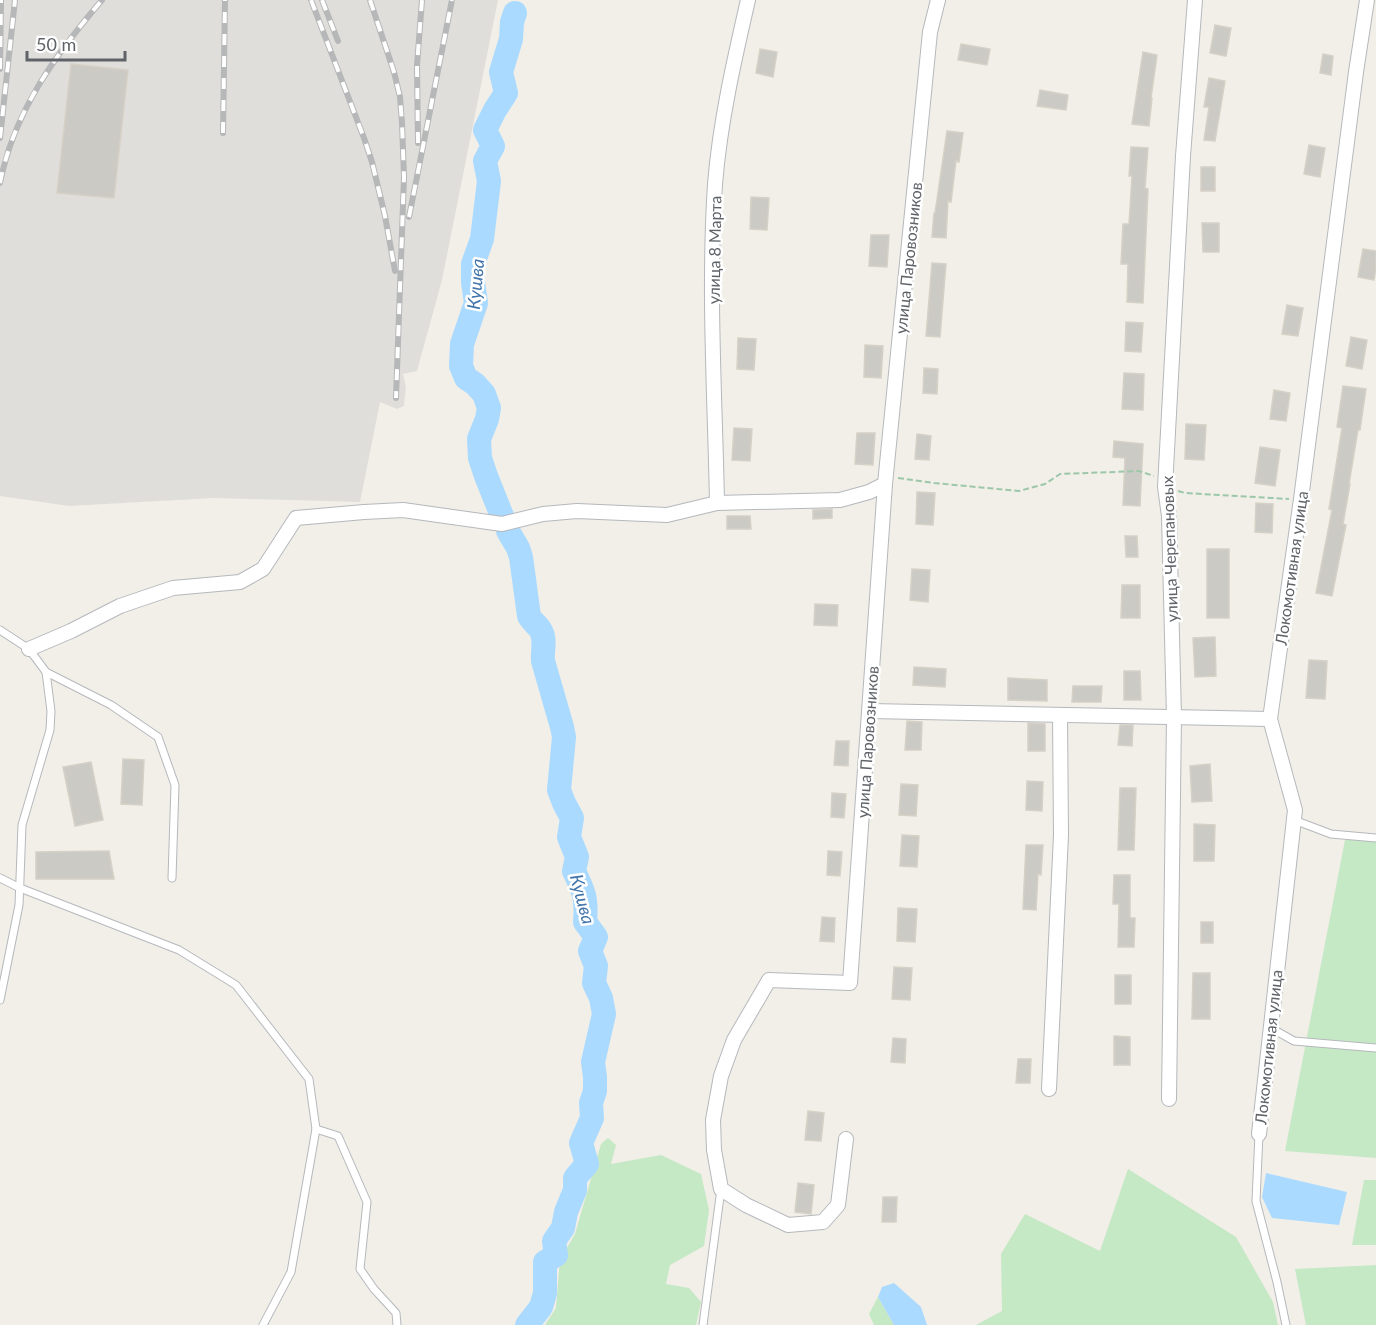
<svg xmlns="http://www.w3.org/2000/svg" width="1376" height="1325" font-family="Lato,sans-serif">
<rect width="100%" height="100%" fill="#f1efe8"/>
<polygon fill="#e0deda" points="0,0 498,0 442,280 417,371 403,374 406,387 404,406 397,409 380,402 360,502 214,498 69,506 0,496"/>
<g fill="#c5e8c5">
<polygon points="1376,836 1376,1158 1285,1151 1345,840"/>
<polygon points="608,1138 616,1145 611,1164 661,1155 701,1174 709,1210 704,1246 670,1265 666,1284 689,1288 701,1302 696,1325 545,1325 556,1308 560,1260 575,1234 601,1144"/>
<polygon points="1128,1169 1236,1237 1273,1302 1278,1325 976,1325 1002,1311 1001,1254 1025,1214 1100,1251"/>
<polygon points="1364,1180 1376,1180 1376,1245 1352,1245"/>
<polygon points="1376,1265 1376,1325 1306,1325 1295,1269"/>
<polygon points="878,1297 894,1325 874,1325 869,1314"/>
</g>
<g fill="#aadaff">
<polygon points="1266,1173 1347,1192 1339,1225 1272,1218 1262,1197"/>
<polygon points="894,1283 921,1307 927,1325 894,1325 878,1297 882,1287"/>
</g>
<g fill="none" stroke-linecap="round" stroke-linejoin="round">
<g stroke="#aadaff" stroke-width="24">
<polyline points="502,516 486,476 480,458 479,439 487,419 489,408 484,394 475,384 466,378 461,366 462,344 476,303 473,282 473,264 482,239 489,181 485,161 493,146 485,130 495,110 506,93 501,72 511,39 512,22 515,13"/>
<path d="M508 531 518 548 521 557 529 616C532 622 538 625 541 631 546 640 542 651 543 661L562 727 564 737 559 790 564 803 572 818 569 837 577 857 574 871C584 892 587 898 585 922L596 937 590 951 596 966 594 983 601 998 604 1014 593 1062 595 1077V1091L591 1103 592 1118 581 1143 587 1164 575 1178V1190L566 1212 563 1228 554 1241 556 1255 545 1262V1293L541 1307 527 1325"/>
</g>
</g>
<g fill="#cccac5" stroke="#d6d1c6" stroke-width="1.5">
<polygon points="1215,25 1231,28 1226,56 1210,53"/>
<polygon points="961,44 990,49 987,65 958,60"/>
<polygon points="760,49 777,52 773,77 756,73"/>
<polygon points="1143,52 1157,55 1151,98 1152,98 1149,126 1132,124"/>
<polygon points="1323,54 1333,56 1331,75 1320,73"/>
<polygon points="71,64 128,70 114,198 57,193"/>
<polygon points="1209,78 1225,81 1215,141 1204,140 1209,107 1204,107"/>
<polygon points="1040,90 1068,95 1066,110 1037,106"/>
<polygon points="947,131 963,133 959,162 956,161 951,202 948,201 946,238 932,237 934,213 935,213"/>
<polygon points="1309,145 1325,148 1320,177 1304,174"/>
<polygon points="1131,147 1148,148 1145,188 1148,189 1143,303 1127,302 1128,264 1121,264 1123,224 1129,224 1132,176 1129,176"/>
<rect x="1201" y="167" width="14" height="24"/>
<polygon points="751,197 769,198 767,230 750,229"/>
<polygon points="1202,223 1219,223 1219,252 1203,252"/>
<polygon points="871,235 889,235 887,267 869,266"/>
<polygon points="1363,249 1376,251 1376,267 1374,280 1358,277"/>
<polygon points="932,263 946,264 940,337 926,336"/>
<polygon points="1287,305 1303,308 1298,336 1282,334"/>
<polygon points="1126,322 1143,323 1141,352 1125,351"/>
<polygon points="1351,337 1367,340 1362,369 1346,366"/>
<polygon points="738,338 756,339 754,370 737,369"/>
<polygon points="865,345 883,346 881,378 864,377"/>
<polygon points="924,368 938,369 937,394 923,393"/>
<polygon points="1124,373 1144,374 1143,410 1122,409"/>
<polygon points="1343,386 1366,389 1360,430 1358,430 1349,484 1350,484 1343,524 1346,525 1332,596 1316,593 1332,510 1329,509 1342,428 1337,427"/>
<polygon points="1274,390 1290,393 1286,421 1270,419"/>
<polygon points="1186,424 1206,425 1204,460 1185,459"/>
<polygon points="734,428 752,429 750,461 732,460"/>
<polygon points="857,433 875,433 873,465 855,464"/>
<polygon points="917,434 931,436 929,460 915,459"/>
<polygon points="1114,441 1143,444 1140,506 1123,505 1125,458 1113,457"/>
<polygon points="1260,447 1280,450 1275,486 1255,483"/>
<polygon points="917,492 935,493 933,525 916,524"/>
<polygon points="1256,503 1273,504 1272,533 1255,532"/>
<polygon points="832,509 832,518 813,519 813,510"/>
<polygon points="727,516 750,516 751,529 727,529"/>
<polygon points="1125,536 1137,536 1138,557 1126,557"/>
<rect x="1207" y="549" width="22" height="69"/>
<polygon points="912,569 930,570 928,602 910,600"/>
<polygon points="1122,585 1140,585 1140,618 1121,618"/>
<polygon points="815,604 838,605 837,626 814,625"/>
<polygon points="1215,637 1216,676 1195,677 1193,638"/>
<polygon points="1309,660 1327,661 1325,699 1306,698"/>
<polygon points="914,667 946,669 945,687 913,685"/>
<polygon points="1124,671 1140,671 1141,700 1124,700"/>
<polygon points="1008,678 1047,680 1047,701 1008,700"/>
<polygon points="1073,686 1102,686 1101,702 1072,702"/>
<polygon points="907,721 922,722 921,750 905,750"/>
<polygon points="1028,723 1045,724 1045,751 1028,751"/>
<polygon points="1120,725 1133,725 1132,746 1118,745"/>
<polygon points="836,741 849,741 848,766 834,765"/>
<polygon points="123,759 144,760 142,805 121,804"/>
<polygon points="91,762 103,820 75,826 63,767"/>
<polygon points="1210,764 1212,801 1192,802 1190,766"/>
<polygon points="1027,781 1043,782 1042,811 1026,810"/>
<polygon points="901,784 918,785 916,816 899,815"/>
<polygon points="1120,788 1136,788 1134,850 1118,850"/>
<polygon points="832,793 846,794 844,818 831,817"/>
<polygon points="1194,824 1215,825 1214,861 1194,861"/>
<polygon points="902,835 919,836 917,867 900,866"/>
<polygon points="1026,845 1043,845 1041,875 1038,874 1036,910 1023,909"/>
<polygon points="109,851 114,879 36,879 36,852"/>
<polygon points="828,851 842,852 840,876 827,875"/>
<polygon points="1114,875 1130,875 1130,918 1135,918 1134,947 1118,947 1119,904 1113,904"/>
<polygon points="898,908 917,909 915,942 897,941"/>
<polygon points="822,917 835,918 834,942 820,941"/>
<rect x="1201" y="922" width="12" height="21"/>
<polygon points="894,967 912,968 910,1000 892,999"/>
<polygon points="1193,973 1210,973 1210,1019 1192,1019"/>
<rect x="1115" y="975" width="16" height="29"/>
<polygon points="1114,1036 1130,1037 1130,1065 1114,1065"/>
<polygon points="893,1038 906,1039 905,1063 891,1062"/>
<polygon points="1018,1059 1031,1059 1030,1083 1016,1083"/>
<polygon points="808,1111 824,1113 821,1141 805,1140"/>
<polygon points="798,1183 814,1185 811,1214 795,1212"/>
<polygon points="883,1197 897,1197 896,1222 882,1222"/>
</g>
<g fill="none" stroke-linecap="round" stroke-linejoin="round">
<g stroke="#b5b8bc" stroke-width="9">
<g id="service">
<polyline points="0,630 29,649 46,672 51,711 50,730 22,825 19,905 0,1000"/>
<polyline points="46,672 111,705 158,737 175,785 172,878"/>
<polyline points="1294,820 1331,834 1376,838"/>
<polyline points="0,878 20,888 179,950 236,985 309,1079 316,1129 291,1272 263,1325"/>
<polyline points="1271,1028 1294,1041 1376,1048"/>
<polyline points="316,1129 338,1136 367,1202 360,1269 374,1289 396,1313 397,1325"/>
<polyline points="1259,1134 1256,1201 1277,1282 1286,1325"/>
<polyline points="703,1325 721,1189"/>
</g>
</g>
<g stroke="#b5b8bc" stroke-width="16">
<g id="minor">
<path d="M717 503C715 397 708 290 715 184 720 122 734 61 748 0"/>
<polyline points="29,649 71,631 120,606 173,588 240,582 263,569 296,518 364,512 403,510 502,524 543,514 577,511 667,515 717,503 840,500 869,492 885,484"/>
<polyline points="870,711 1270,719"/>
<polyline points="1049,1089 1061,835 1060,715"/>
<polyline points="1169,1099 1174,717 1169,516 1165,487 1183,156 1195,0"/>
<polyline points="1259,1134 1295,810 1270,719 1301,499 1356,72 1367,0"/>
<polyline points="846,1139 838,1205 823,1222 788,1225 746,1205 721,1189 714,1150 713,1120 721,1076 734,1040 769,980 850,983 885,484 930,32 938,0"/>
</g>
</g>
<g stroke="#9cc7a9" stroke-width="2" stroke-dasharray="6 3" stroke-linecap="butt">
<polyline points="898,478 934,483 1019,491 1045,484 1060,474 1139,471 1154,476"/>
<polyline points="1178,491 1185,493 1289,499"/>
</g>
<use href="#service" stroke="#fff" stroke-width="7"/>
<use href="#minor" stroke="#fff" stroke-width="14"/>
<g stroke="#b6b7b8" stroke-width="6">
<g id="rail">
<polyline points="311,0 364,138 372,162 385,216 395,271"/>
<polyline points="322,0 338,41"/>
<polyline points="370,0 394,72 400,97 402,123 404,177 396,398"/>
<polyline points="0,69 1,0"/>
<polyline points="223,133 225,0"/>
<polyline points="0,138 15,0"/>
<polyline points="418,143 417,65 422,0"/>
<path d="M0 183C14 111 56 54 102 0"/>
<polyline points="409,217 452,0"/>
</g>
</g>
<use href="#rail" stroke="#fff" stroke-width="4" stroke-dasharray="11" stroke-linecap="butt"/>
</g>
<g text-anchor="middle" dominant-baseline="central" stroke-width="5" stroke-linejoin="round" paint-order="stroke">
<g font-size="16" fill="#5f6368" stroke="#fff">
<text transform="translate(714 250) rotate(-89)">улица 8 Марта</text>
<text transform="translate(908 258) rotate(-84)">улица Паровозников</text>
<text transform="translate(1169 549) rotate(-92)">улица Черепановых</text>
<text transform="translate(1291 568) rotate(-82)">Локомотивная улица</text>
<text transform="translate(867 742) rotate(-86)">улица Паровозников</text>
<text transform="translate(1268 1047) rotate(-84)">Локомотивная улица</text>
</g>
<g font-size="18" font-style="italic" fill="#4174aa" stroke="#fff">
<text transform="translate(475 284) rotate(-85)">Кушва</text>
<text transform="translate(583 899) rotate(75)">Кушва</text>
</g>
</g>
<path d="M27 51v9h98v-9" fill="none" stroke="#5f6368" stroke-width="3"/>
<text x="36" y="51" font-size="18" fill="#5f6368" stroke="#ffffff" stroke-width="4.5" paint-order="stroke">50 m</text>
</svg>
